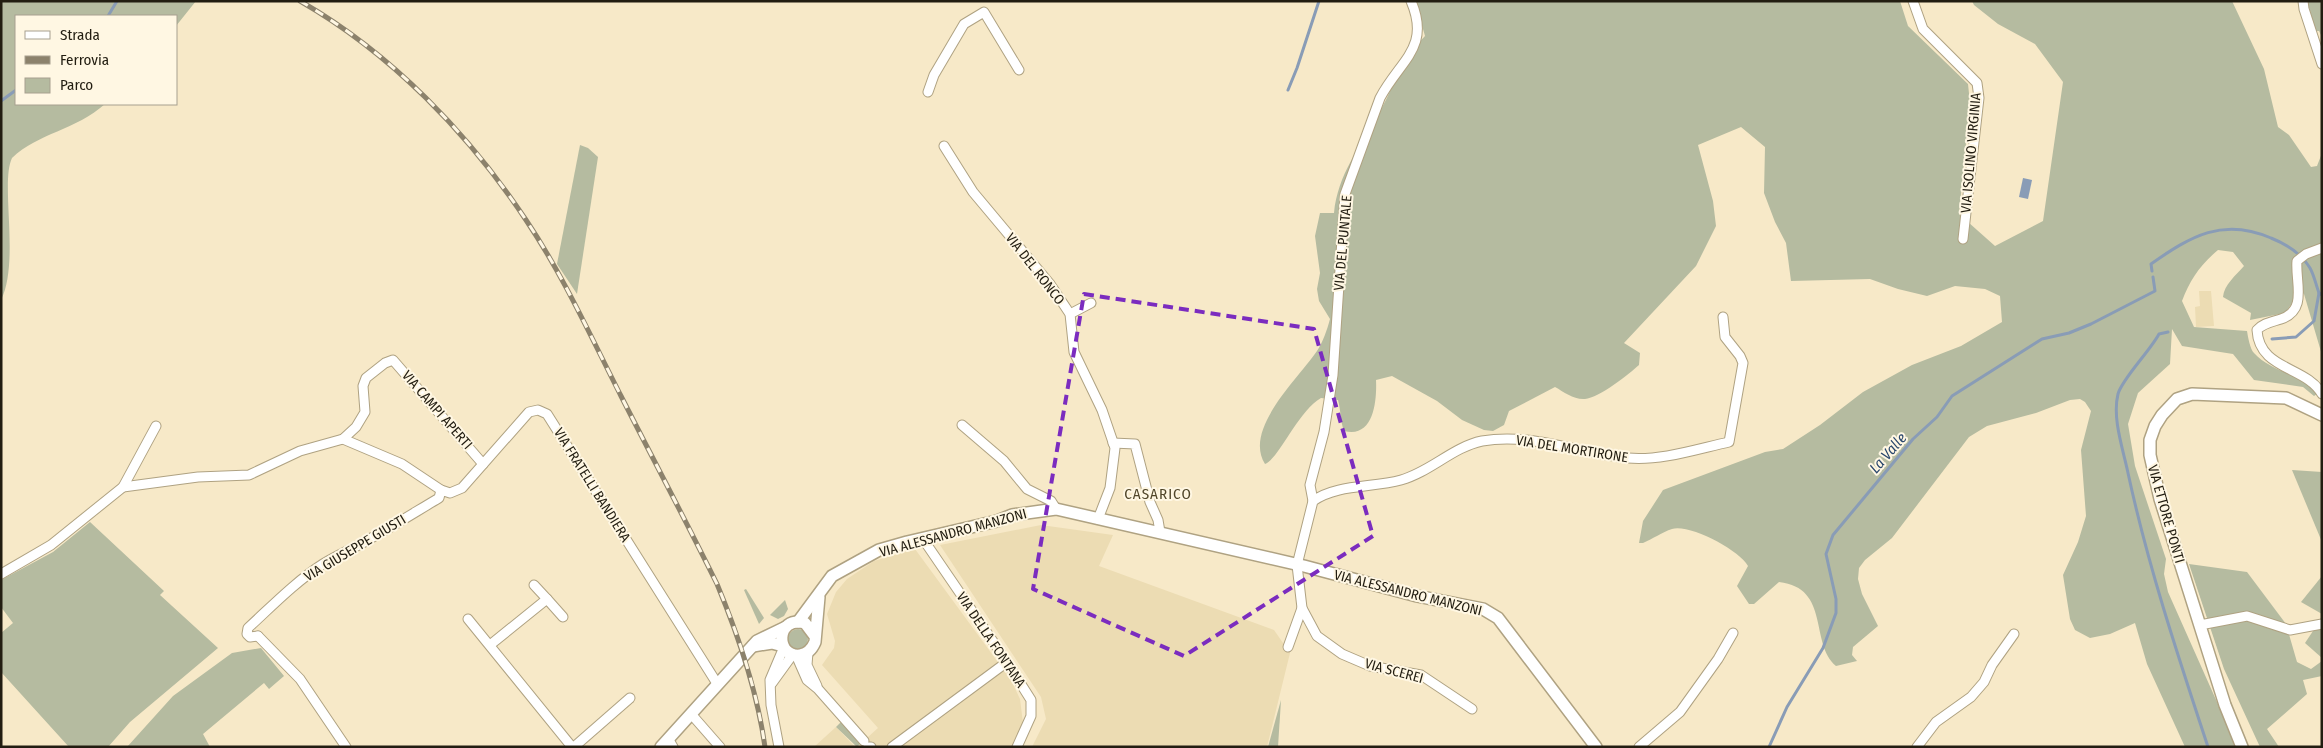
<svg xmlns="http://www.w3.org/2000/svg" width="2323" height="748" font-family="'Fira Sans Condensed',sans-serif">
<rect width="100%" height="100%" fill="#f7e9c8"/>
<g fill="#ecdcb3">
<polygon points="2199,291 2211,291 2214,326 2196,327 2195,307 2200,306"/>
<polygon points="1041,525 1113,535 1099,566 1274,630 1290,653 1267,747 1032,747 1046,719 1041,697 940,545"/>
<polygon points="915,549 1011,680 1020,699 1023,723 1011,747 857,747 878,728 822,665 834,648 835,641 827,614 836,592 847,579 874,561"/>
<polygon points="836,727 855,747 814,747"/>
</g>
<g fill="#b5bba0">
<path d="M1 1H196L176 26V16H16V104H105C76 130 38 133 12 158 0 183 20 262 1 300Z"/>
<path d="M1415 1H1900L1908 26 1968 84 1970 103 1959 214 1995 246 2043 221 2063 82 2035 44 1998 24 1974 5 1972 1H2232L2264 69 2278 127 2289 135 2311 167 2317 166 2322 153V355L2304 294 2295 285V299L2285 313 2250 320 2251 313 2223 297C2224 285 2236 275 2244 266L2233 252 2218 250C2200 265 2190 280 2182 301L2194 327 2247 331C2248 337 2250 349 2254 353 2271 372 2302 374 2317 394L2314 396 2303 387 2254 380 2233 354 2182 346 2172 329 2170 364 2138 393 2128 424 2135 466 2166 559 2164 574 2168 592 2237 747H2185L2147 664 2135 623 2110 634 2090 638 2075 630 2070 619 2063 575 2078 542 2086 516 2081 450 2091 411 2085 402 2080 399 2070 400 2036 413 1987 426 1969 437 1892 538 1865 560 1859 568 1858 579 1862 594 1878 626 1853 647 1852 655 1857 661 1836 666C1809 643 1831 588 1779 582L1754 604H1749L1737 586 1748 566C1739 550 1690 524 1672 529 1662 532 1653 539 1643 543H1639L1643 521 1663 490 1765 452 1783 449 1820 425 1863 392 1912 365 1961 346 2002 322 2000 296 1985 289 1955 286 1927 296 1898 289 1870 279 1791 281 1786 243 1775 222 1764 193 1765 147 1741 127 1698 145 1713 201 1716 226 1696 266 1624 343 1640 353 1639 365C1629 374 1599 398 1585 399 1574 400 1564 392 1555 387L1509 411 1504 425 1493 431 1484 430 1462 420 1437 401 1392 376 1376 380C1377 400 1374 439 1344 431 1340 420 1341 411 1338 400L1321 398C1298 411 1279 459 1265 464 1243 429 1298 379 1317 351 1323 342 1327 330 1330 319L1319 301 1317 289 1320 273 1315 236 1320 213H1334C1338 174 1359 149 1378 115 1390 94 1398 71 1412 50 1415 45 1421 41 1425 36Z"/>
<polygon points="2307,1 2322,1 2322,37 2319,31 2316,31"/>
<polygon points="580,145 588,148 598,157 577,294 557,264"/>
<polygon points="2292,470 2322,472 2322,542"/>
<polygon points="90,522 164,591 160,595 218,648 130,722 108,747 69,747 1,672 1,633 13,623 1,607 1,580 53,552"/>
<polygon points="2189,564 2247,572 2286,624 2297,662 2311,669 2322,661 2322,676 2303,680 2307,694 2267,729 2279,747 2260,747 2224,669"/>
<polygon points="2322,576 2322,614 2301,602"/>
<polygon points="746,589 764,618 759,624 744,590"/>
<polygon points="785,600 788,609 784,616 778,619 770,615"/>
<polygon points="2322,628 2322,658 2305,643 2313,631"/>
<circle cx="798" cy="639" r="10"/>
<polygon points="261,648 284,676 269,689 264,683 203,734 210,747 127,747 173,696 232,653"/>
<polygon points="1281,700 1278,747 1268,747"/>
<polygon points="841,722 861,743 857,747 836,727"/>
</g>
<polygon fill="#899cb6" points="2023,178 2032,180 2028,199 2019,197"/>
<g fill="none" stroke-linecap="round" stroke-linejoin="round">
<g stroke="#899cb6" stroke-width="3">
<polyline points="108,16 117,1"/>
<polyline points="1288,90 1297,68 1319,1"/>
<polyline points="1,101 16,90"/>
<path d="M2152 271 2151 264C2191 236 2223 217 2271 238 2286 244 2301 253 2310 268 2314 275 2316 285 2319 293L2322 295"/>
<path d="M2168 332 2159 334C2150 351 2122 379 2118 394 2112 418 2123 449 2128 473 2148 566 2178 656 2208 747"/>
<polyline points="2272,339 2296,337 2314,321 2319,293"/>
<polyline points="1769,747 1787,707 1823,648 1836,613 1836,599 1826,554 1833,535 1913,439 1937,417 1952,396 2042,339 2069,333 2091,324 2155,291 2153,277"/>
</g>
<g stroke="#afa282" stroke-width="11">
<g id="minor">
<polyline points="1913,1 1923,29 1977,83 1979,98 1963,239"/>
<polyline points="2303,1 2304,9 2322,64"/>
<polyline points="928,92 934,75 964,24 984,12 1019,70"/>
<polyline points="944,146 973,192 1050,284 1070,314 1074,352 1102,410 1115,448 1110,488 1098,519"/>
<path d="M2322 248 2306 254 2297 261C2295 282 2308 310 2281 319 2272 322 2263 323 2257 330 2259 370 2306 366 2322 394"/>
<polyline points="1070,314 1091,303"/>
<polyline points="962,425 1004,461 1027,489 1051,501 1056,509"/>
<polyline points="343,439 402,464 441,490"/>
<polyline points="1113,443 1135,444 1150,502 1158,520 1160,532"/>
<polyline points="123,487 198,477 249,475 300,451 343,439 356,427 365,412 363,386 366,378 385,363 393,360 483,464"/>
<path d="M1313 501 1310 485 1324 432 1333 375 1345 194 1380 98C1400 60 1431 48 1411 1"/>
<polyline points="923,539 1005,659 1031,700 1031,716 1017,747"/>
<polyline points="1,574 51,545 123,487 156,426"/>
<polyline points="534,585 547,599"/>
<polyline points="468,619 572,747"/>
<polyline points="2200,625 2247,616 2290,630 2322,624"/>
<path d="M258 636 250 637 247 634 248 628C271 607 295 582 323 564 339 554 357 547 373 537 395 525 417 511 439 498L441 490 450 493 462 488 529 412 538 410 547 414 718 685"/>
<polyline points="258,636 300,679 346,747"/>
<polyline points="490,645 547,599 563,617"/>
<polyline points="1288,647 1302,608"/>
<polyline points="808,652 807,665 817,686"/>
<polyline points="796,655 807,680 818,689 864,741"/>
<polyline points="772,683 793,654"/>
<path d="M1472 709 1421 675 1370 666 1342 654 1317 636 1302 608 1297 565 1313 501C1337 484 1372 488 1401 480 1430 472 1453 447 1482 441 1532 432 1579 454 1628 458 1661 461 1697 449 1729 442L1743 363 1740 356 1725 337 1723 317"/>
<polyline points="692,715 720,747"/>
<polyline points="669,740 673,747"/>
<polyline points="574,747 630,698"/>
<polyline points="779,747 771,705 770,680 784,647"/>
<polyline points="868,747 871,747"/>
<polyline points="892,747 1007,662"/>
<polyline points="1639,747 1680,712 1718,659 1733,633"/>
<polyline points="1917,747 1936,722 1971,697 1984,682 1992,665 2014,634"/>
</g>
</g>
<g stroke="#afa282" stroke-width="14">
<g id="tertiary">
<polyline points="798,622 832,576 879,550 907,542 997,521 1012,515 1056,509 1304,566 1417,596 1483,609 1498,618 1596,747"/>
<path d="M814 635 805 623C775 615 775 658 800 655 808 654 812 649 815 642L819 597"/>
<polyline points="753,646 772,643 783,646"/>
<polyline points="661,747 757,641 786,627"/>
<polyline points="2242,747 2225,705 2160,499 2150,455 2150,440 2155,426 2162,415 2177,399 2192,394 2286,398 2322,415"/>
</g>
</g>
<use href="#minor" stroke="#fff" stroke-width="9"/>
<use href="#tertiary" stroke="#fff" stroke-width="11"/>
<g stroke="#8c826c" stroke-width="5">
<path id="rail" d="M300 1C391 53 469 134 526 220 563 275 591 337 621 396 653 459 686 521 717 584 739 637 757 690 765 747"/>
</g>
<use href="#rail" stroke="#fff7e3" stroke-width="3" stroke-dasharray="9" stroke-linecap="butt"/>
</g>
<path fill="none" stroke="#7b2cbf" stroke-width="4" stroke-dasharray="10 6" stroke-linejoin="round" d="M1084 294 1314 329 1373 536 1184 656 1033 589Z"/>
<g text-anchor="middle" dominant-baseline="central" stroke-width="4" stroke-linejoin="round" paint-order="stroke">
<g font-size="14" fill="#221d11" stroke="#fff7e3">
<text transform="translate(1971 153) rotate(-85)">VIA ISOLINO VIRGINIA</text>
<text transform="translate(1343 243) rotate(-85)">VIA DEL PUNTALE</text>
<text transform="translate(1035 269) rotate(52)">VIA DEL RONCO</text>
<text transform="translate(437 410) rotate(49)">VIA CAMPI APERTI</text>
<text transform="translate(1572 449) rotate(9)">VIA DEL MORTIRONE</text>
<text transform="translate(592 485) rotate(58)">VIA FRATELLI BANDIERA</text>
<text transform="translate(2166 514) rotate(74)">VIA ETTORE PONTI</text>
<text transform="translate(953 533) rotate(-15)">VIA ALESSANDRO MANZONI</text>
<text transform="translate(355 548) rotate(-31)">VIA GIUSEPPE GIUSTI</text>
<text transform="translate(1408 593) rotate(14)">VIA ALESSANDRO MANZONI</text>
<text transform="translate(991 640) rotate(56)">VIA DELLA FONTANA</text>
<text transform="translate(1394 671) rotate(15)">VIA SCEREI</text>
</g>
<g font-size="15" font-style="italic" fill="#2a476d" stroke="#fff7e3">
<text transform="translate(1888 453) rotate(-49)">La Valle</text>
</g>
<g font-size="15" letter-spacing="1" fill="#514629" stroke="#fff7e3">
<text x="1158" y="494">CASARICO</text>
</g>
</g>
<rect width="2323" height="748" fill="none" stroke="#221d11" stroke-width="5"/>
<rect x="15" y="15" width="162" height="90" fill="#fff7e3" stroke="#a7a08f"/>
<rect x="25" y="31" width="25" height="8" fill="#ffffff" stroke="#a7a08f"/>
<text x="60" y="40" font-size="15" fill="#221d11">Strada</text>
<rect x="25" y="56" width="25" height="8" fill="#8c826c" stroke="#a7a08f"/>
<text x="60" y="65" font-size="15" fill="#221d11">Ferrovia</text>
<rect x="25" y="78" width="25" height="15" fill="#b5bba0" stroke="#a7a08f"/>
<text x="60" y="90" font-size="15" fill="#221d11">Parco</text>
</svg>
